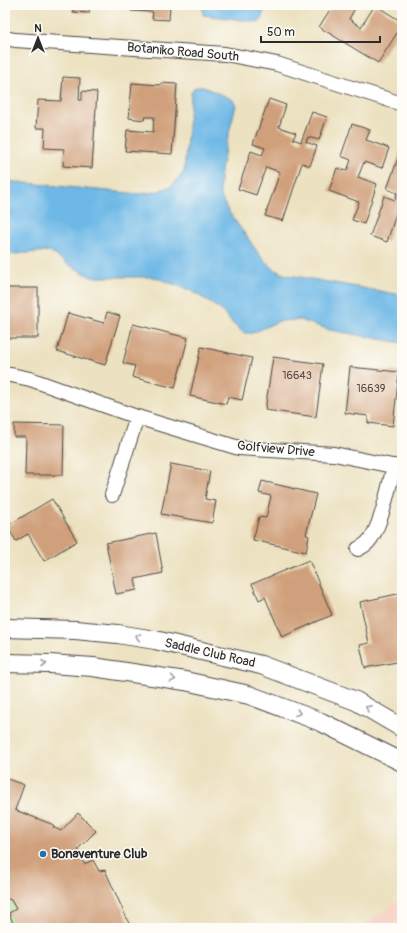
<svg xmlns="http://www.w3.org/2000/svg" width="407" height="933" font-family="Pangolin,sans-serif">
<rect width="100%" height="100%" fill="#fdfcf7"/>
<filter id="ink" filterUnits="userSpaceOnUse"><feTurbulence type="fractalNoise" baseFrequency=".025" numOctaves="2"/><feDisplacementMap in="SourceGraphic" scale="8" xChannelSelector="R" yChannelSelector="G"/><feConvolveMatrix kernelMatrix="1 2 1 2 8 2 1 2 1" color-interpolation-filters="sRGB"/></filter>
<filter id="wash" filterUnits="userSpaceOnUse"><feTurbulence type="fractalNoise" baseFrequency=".012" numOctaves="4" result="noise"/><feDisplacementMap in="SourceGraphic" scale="16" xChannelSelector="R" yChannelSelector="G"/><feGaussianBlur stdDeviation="0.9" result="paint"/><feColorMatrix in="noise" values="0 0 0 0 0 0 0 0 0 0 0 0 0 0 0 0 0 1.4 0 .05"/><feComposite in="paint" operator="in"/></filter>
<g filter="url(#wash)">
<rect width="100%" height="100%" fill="#ece1c0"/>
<polygon fill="#f6d2c4" points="402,898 402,928 359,928"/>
<polygon fill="#a9d987" stroke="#6a8259" points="5,898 11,900 16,909 9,913 15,928 5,928"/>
<g fill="#6db8e6" stroke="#4c7288">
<polygon points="203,5 266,5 260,22 203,15"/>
<path d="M195 87H203L232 99 236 105C232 122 215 181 221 196 226 211 238 224 247 237 258 253 265 265 283 274L402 295V343L330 330 300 320 279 321 253 333H244L233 324 221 310 192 291 154 277H91L66 263 50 251 5 255V181L139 194 156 192 172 186 184 172 191 93Z"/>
</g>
<g id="blocks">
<g fill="#d0a07b">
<polygon points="73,5 90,5 89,13 73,12"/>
<polygon points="131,5 170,5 169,20 152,19 153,12 131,11"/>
<polygon points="333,5 357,5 349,19 361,27 375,5 402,22 402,25 378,63 319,27"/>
<polygon points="63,77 80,78 79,100 82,100 82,91 97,92 92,168 63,166 64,149 44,148 45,128 36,128 38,100 61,101"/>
<polygon points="132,83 160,85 161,83 177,84 172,154 125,151 127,130 153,132 154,117 145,117 144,120 129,118"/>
<polygon points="269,99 286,105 279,127 296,133 293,139 301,142 312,112 327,117 319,140 308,137 306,142 317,146 310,166 302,163 283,221 265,216 280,172 266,167 256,195 238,189 251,151 262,155 265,148 253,144"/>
<polygon points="352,124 370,130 366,140 389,148 382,168 364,162 358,177 377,184 364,224 352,220 359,202 329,191 337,168 347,171 351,160 341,156"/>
<polygon points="402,147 402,213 397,211 387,242 370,236 384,196 395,200 397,193 387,189"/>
<rect x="5" y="288" width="33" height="50"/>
<polygon points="107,312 120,316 105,365 57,351 68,313 104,323"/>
<polygon points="133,324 188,338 175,388 132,377 135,366 123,363"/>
<polygon points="201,347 252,358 242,400 228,397 226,404 190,396"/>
<polygon points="273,357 323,364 316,417 265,410"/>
<polygon points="350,367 399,372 393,426 368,423 368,416 345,413"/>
<polygon points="14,424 64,425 63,475 25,475 26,437 14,437"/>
<polygon points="171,464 210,471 205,499 216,501 212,523 161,514"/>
<polygon points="262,481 316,494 306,535 309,536 306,552 253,540 259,517 266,518 271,496 259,493"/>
<polygon points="52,499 77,541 44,561 28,534 16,541 7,526"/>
<polygon points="156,533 163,573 135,579 137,590 116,594 106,543"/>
<polygon points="309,560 332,615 282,637 265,597 259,600 252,584"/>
<polygon points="402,593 402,661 365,668 360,645 369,643 360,602"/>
<polygon points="5,778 24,785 15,810 54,825 53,827 61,831 78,813 96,831 78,849 84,864 93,860 99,871 105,870 131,928 15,928 9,913 16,909 11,900 5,898"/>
</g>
</g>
</g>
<g filter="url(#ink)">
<use href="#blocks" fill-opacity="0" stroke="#484641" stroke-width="1"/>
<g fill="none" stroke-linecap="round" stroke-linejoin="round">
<g stroke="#484641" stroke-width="16">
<g id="minor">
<polyline points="5,38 15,40 225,54 277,64 402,104"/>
<polyline points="5,375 11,375 30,379 137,417 239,448 334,454 402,468"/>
<polyline points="112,495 137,417"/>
<path d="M358 549C361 547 366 545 368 542 381 529 389 485 394 466"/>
</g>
</g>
<g stroke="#484641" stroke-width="20">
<g id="tertiary">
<polyline points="5,628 75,630 118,634 155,640 261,665 356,701 402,728"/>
<polyline points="5,663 50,664 93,667 185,681 249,695 321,722 402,762"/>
</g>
</g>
<use href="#minor" stroke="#fff" stroke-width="14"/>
<use href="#tertiary" stroke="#fff" stroke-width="18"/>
</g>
<defs><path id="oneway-chevron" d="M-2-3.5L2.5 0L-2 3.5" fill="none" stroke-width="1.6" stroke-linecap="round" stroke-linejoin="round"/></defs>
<g stroke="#a0a0a0">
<use href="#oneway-chevron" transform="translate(138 637) rotate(-170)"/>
<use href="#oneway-chevron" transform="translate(44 664)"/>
<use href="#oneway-chevron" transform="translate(173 679) rotate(10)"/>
<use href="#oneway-chevron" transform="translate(368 708) rotate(-151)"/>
<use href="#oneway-chevron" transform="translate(298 713) rotate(20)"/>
</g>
</g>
<circle fill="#1f6fb2" stroke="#fdfcf7" stroke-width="1.5" cx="43" cy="854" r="4"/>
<g text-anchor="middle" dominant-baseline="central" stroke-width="3" stroke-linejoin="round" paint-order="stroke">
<g font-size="11" fill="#54483f">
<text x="297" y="375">16643</text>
<text x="371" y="388">16639</text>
</g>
<g font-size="13" fill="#2b2b2b" stroke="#fdfcf7">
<text transform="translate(183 52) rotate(5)">Botaniko Road South</text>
<text transform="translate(276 449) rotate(5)">Golfview Drive</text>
<text transform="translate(210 653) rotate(13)">Saddle Club Road</text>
</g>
<g font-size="13" font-weight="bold" fill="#2b2b2b" stroke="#fdfcf7" text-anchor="start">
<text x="51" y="854">Bonaventure Club</text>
</g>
</g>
<rect width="407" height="933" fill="none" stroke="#fdfcf7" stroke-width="20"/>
<g transform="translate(38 38)" stroke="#fdfcf7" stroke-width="3" paint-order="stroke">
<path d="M0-3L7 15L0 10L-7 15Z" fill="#2b2b2b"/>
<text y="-6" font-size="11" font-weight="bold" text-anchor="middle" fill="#2b2b2b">N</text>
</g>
<path d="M261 36v6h119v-6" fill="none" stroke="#2b2b2b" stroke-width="2"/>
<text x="267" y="36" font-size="12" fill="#2b2b2b" stroke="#fdfcf7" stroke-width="3" paint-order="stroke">50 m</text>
</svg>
